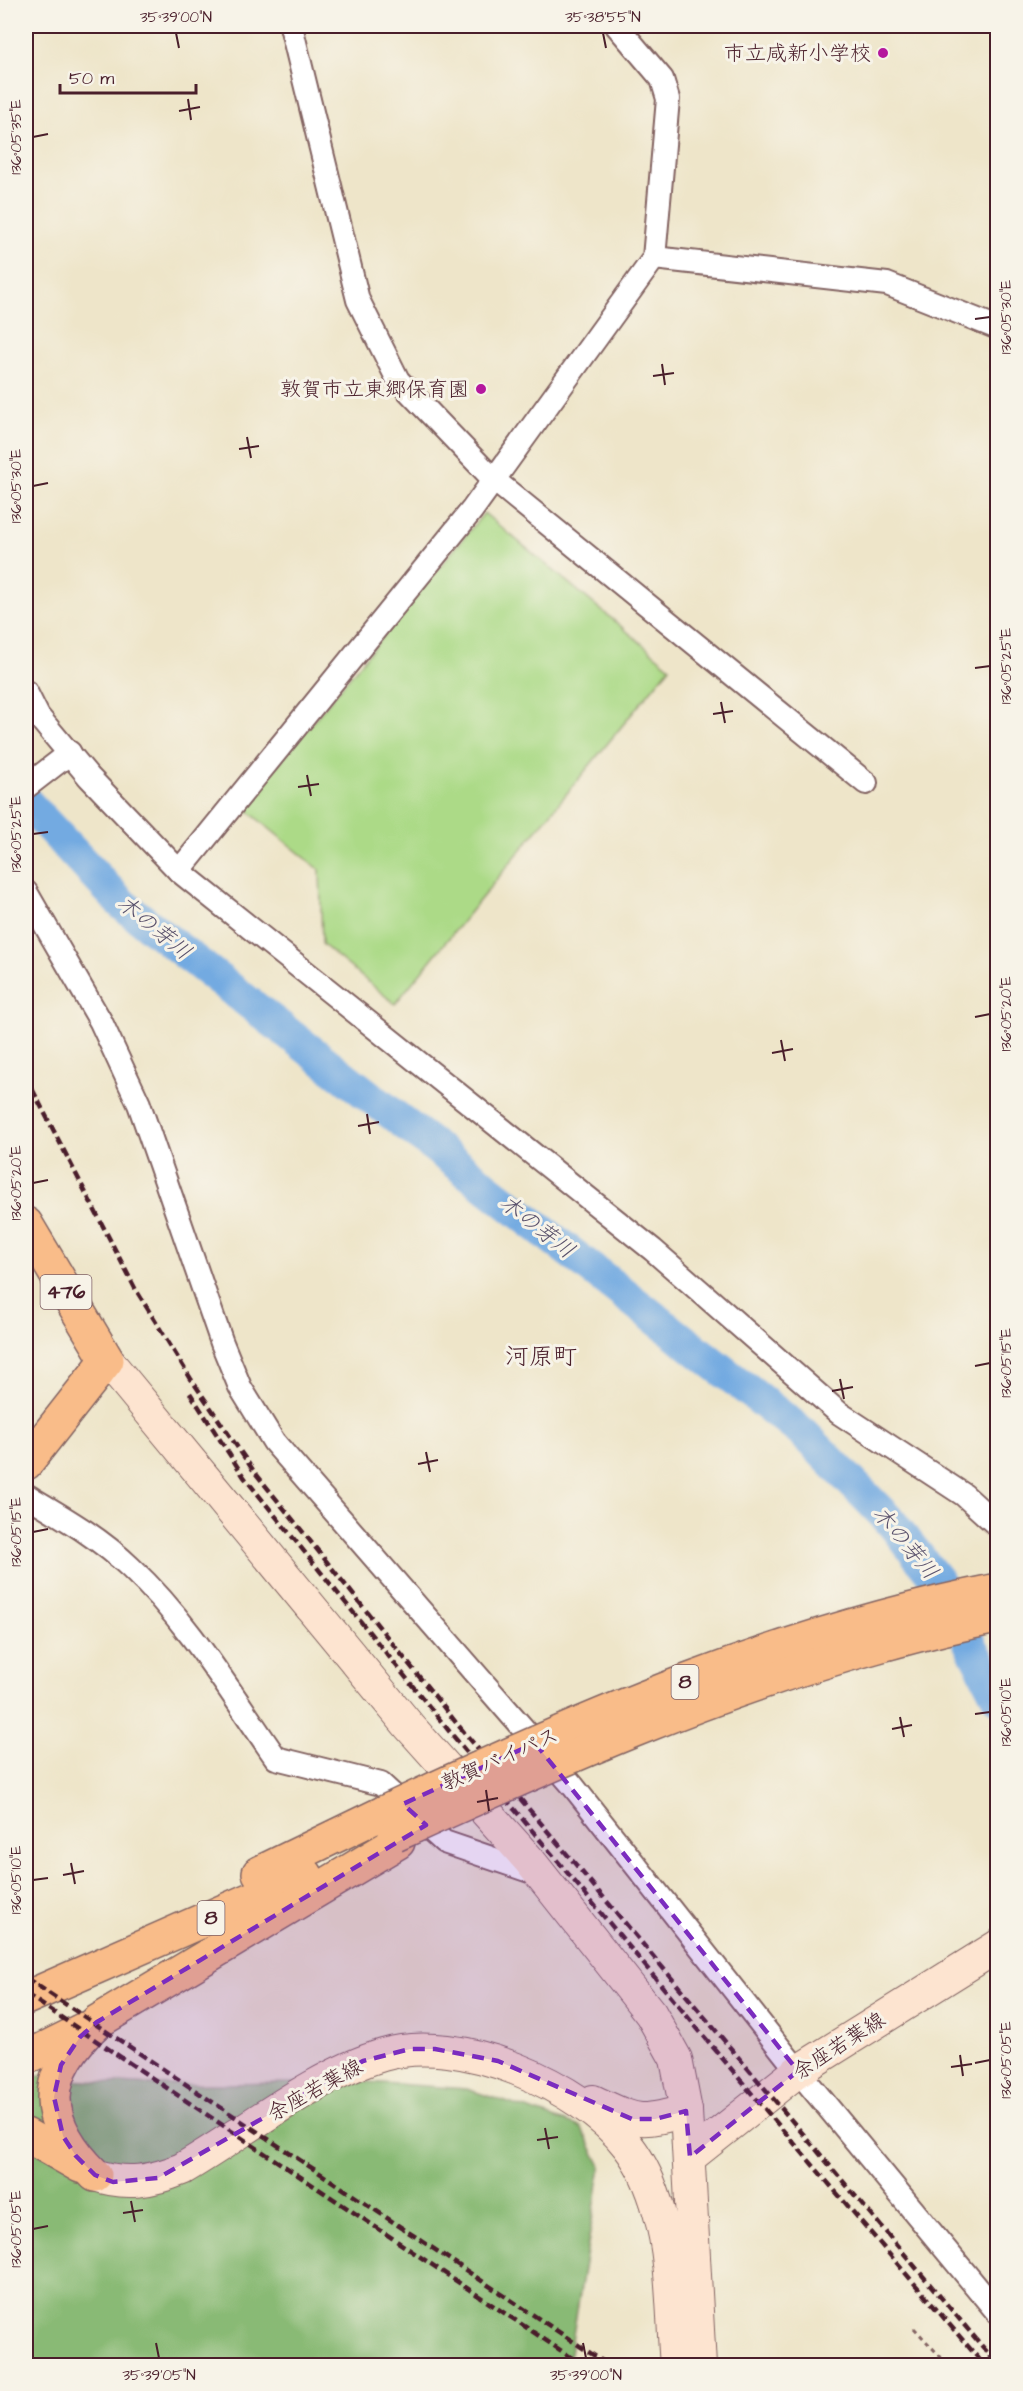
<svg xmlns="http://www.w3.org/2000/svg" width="1023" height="2391" font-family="'Architects Daughter','Klee One',sans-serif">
<rect width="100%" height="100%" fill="#f7f3e8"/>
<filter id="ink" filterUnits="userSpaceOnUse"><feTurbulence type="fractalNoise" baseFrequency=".0167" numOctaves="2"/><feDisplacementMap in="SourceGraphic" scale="12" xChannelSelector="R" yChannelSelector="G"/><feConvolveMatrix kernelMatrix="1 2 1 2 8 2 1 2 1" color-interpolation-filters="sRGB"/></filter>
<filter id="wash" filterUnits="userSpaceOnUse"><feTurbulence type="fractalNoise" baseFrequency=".008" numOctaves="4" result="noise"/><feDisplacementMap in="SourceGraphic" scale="24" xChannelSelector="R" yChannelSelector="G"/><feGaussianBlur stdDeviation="1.35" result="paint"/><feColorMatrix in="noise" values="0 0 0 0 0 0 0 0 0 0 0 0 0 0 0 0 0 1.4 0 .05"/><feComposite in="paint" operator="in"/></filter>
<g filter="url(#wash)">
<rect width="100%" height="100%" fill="#eee5c9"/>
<polygon fill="#acda87" stroke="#7b7c59" stroke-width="1.5" points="484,513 670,667 395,1004 322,944 320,870 243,807"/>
<polygon fill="#89ba74" stroke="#6a6c50" stroke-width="1.5" points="26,2072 50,2079 153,2085 368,2082 467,2089 581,2127 601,2166 568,2365 26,2365"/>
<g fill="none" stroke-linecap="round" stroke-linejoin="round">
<polyline stroke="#73aae1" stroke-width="33" points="26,802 123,905 803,1433 891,1522 937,1580 998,1697"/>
</g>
</g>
<g filter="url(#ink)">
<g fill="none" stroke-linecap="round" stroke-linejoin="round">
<g stroke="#836462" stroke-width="26">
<g id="street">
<polyline points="291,26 358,300 398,380 494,480 866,783"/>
<polyline points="654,258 887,284 998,328"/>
<polyline points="26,692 38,716 89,777 179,871 653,1250 839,1413 964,1495 998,1526"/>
<polyline points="26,787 70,753"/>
<polyline points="179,871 472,510 654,258 668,99 662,79 617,26"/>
<polyline points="26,892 101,1022 139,1104 222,1343 240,1387 274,1442 573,1786 798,2071 998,2313"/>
<path d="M26 1495C63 1517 100 1538 131 1568 189 1622 231 1694 276 1758L381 1784 444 1842 541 1875"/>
</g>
</g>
<g stroke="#836462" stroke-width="34">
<g id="secondary">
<polyline points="107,1360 409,1726 529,1860 651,2014 676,2059 686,2111 700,2366"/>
<path d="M593 2101C639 2122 637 2124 686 2111"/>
<polyline points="690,2157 798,2071 998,1946"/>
<path d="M95 2175C126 2186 152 2181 182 2169 244 2133 315 2075 383 2055 459 2032 581 2085 628 2146 642 2164 653 2190 659 2212 673 2258 672 2317 676 2366"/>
</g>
</g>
<g stroke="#836462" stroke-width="36">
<g id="highway">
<polyline points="26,1224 107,1360 26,1463"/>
<polyline points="259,1873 385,1812"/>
<polyline points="26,1998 306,1875"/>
<polyline points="26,2058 84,2029"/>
<polyline points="26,2135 80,2166"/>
<path d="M95 2175C40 2121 40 2075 97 2022L398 1842"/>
</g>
</g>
<polyline stroke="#836462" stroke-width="3" stroke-dasharray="4.5 4.5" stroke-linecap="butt" points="914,2328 949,2366"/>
<use href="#street" stroke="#fff" stroke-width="22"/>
<use href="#secondary" stroke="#fde4d0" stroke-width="32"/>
<use href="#highway" stroke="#f9bc89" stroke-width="33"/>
<g stroke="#4a1f2b" stroke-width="4.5" stroke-dasharray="9 4.5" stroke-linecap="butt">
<polyline points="26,1077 136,1290 191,1379 253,1470 458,1725 998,2365"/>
<polyline points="190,1393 244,1477 449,1731 758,2101 985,2366"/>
<polyline points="26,1978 610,2366"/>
<polyline points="26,1994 584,2366"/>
</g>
<g stroke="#836462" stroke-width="36" stroke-linecap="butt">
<g id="highway-bridge">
<path d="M385 1812C581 1719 783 1632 998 1590"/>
<path d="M395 1835C553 1763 710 1692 878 1646 917 1635 957 1624 998 1617"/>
</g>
</g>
<use href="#highway-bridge" stroke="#f9bc89" stroke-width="33"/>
</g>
</g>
<path fill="#7b2cbf" fill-opacity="0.2" stroke="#7b2cbf" stroke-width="4.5" stroke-dasharray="12 8" stroke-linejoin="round" d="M535 1743 798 2071 690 2157 686 2111 655 2119H632L498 2061 435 2049H410L363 2061 158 2178 113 2182 95 2175 76 2156 63 2136 54 2097 61 2065 80 2037 97 2022 426 1825 403 1804Z"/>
<path fill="none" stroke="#4a1f2b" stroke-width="2" d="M176 33 179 48M603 33 606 48M188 99 191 120M179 111 200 107M33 137 48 134M975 319 990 317M662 364 665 385M653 376 674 373M247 437 251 458M239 449 259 446M33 486 48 483M975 668 990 666M721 702 725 723M713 714 733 711M307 775 311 796M298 787 319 784M33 834 48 832M975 1017 990 1014M781 1040 785 1061M772 1053 793 1049M367 1114 370 1134M358 1126 379 1122M33 1183 48 1180M975 1366 990 1363M840 1379 844 1399M832 1391 853 1387M426 1452 430 1472M418 1464 438 1460M33 1532 48 1529M975 1714 990 1712M900 1717 904 1737M892 1729 912 1725M486 1790 489 1811M477 1802 498 1798M71 1863 75 1884M63 1875 84 1871M33 1880 48 1878M960 2055 963 2076M975 2063 990 2060M951 2067 972 2064M545 2128 549 2149M537 2140 558 2137M131 2201 135 2222M123 2213 143 2210M33 2229 48 2226M156 2343 159 2358M583 2343 586 2358"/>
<g fill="#b5179e" stroke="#f7f3e8" stroke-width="2">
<circle cx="883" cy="53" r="6"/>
<circle cx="481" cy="389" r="6"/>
</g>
<g text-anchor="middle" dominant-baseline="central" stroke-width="6" stroke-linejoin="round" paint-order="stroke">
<g fill="#f7f3e8" stroke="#7e5f64" stroke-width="1.5">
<rect x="40.5" y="1275" width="51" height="34" rx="4.5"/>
<rect x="671.5" y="1665" width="27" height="34" rx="4.5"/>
<rect x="197.5" y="1901" width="27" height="34" rx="4.5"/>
</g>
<g font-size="20" font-weight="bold" fill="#4a1f2b">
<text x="66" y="1292">476</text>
<text x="685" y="1682">8</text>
<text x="211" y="1918">8</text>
</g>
<g font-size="21" fill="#4a1f2b" stroke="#f7f3e8" text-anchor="end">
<text x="871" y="53">市立咸新小学校</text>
<text x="469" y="389">敦賀市立東郷保育園</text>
</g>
<g font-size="21" fill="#4a1f2b" stroke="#f7f3e8">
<text transform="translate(500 1759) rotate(-24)">敦賀バイパス</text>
<text transform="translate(839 2046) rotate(-33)">余座若葉線</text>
<text transform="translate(315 2090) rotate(-29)">余座若葉線</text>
</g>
<g font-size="22" font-style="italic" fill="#58506b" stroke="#f7f3e8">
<text transform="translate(154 928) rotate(39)">木の芽川</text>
<text transform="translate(537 1227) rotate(38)">木の芽川</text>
<text transform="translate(905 1543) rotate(50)">木の芽川</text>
</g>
<g font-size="24" fill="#4a1f2b" stroke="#f7f3e8">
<text x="541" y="1357">河原町</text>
</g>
</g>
<rect width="1023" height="2391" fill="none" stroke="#f7f3e8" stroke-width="66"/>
<path d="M60 84v9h136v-9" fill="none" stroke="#4a1f2b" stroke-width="3"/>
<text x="69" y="84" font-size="18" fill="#4a1f2b" stroke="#f7f3e8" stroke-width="4.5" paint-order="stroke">50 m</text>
<rect x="33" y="33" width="957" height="2325" fill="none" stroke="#4a1f2b" stroke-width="2"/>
<g font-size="15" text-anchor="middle" fill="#4a1f2b">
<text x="176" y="22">35°39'00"N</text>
<text x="603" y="22">35°38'55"N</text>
<text transform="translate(16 137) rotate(-90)" y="5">136°05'35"E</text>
<text transform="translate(1006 317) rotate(-90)" y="5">136°05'30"E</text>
<text transform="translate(16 486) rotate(-90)" y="5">136°05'30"E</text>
<text transform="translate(1006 666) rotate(-90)" y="5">136°05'25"E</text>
<text transform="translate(16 834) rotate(-90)" y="5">136°05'25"E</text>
<text transform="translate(1006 1014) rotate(-90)" y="5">136°05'20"E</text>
<text transform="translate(16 1183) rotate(-90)" y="5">136°05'20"E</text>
<text transform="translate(1006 1363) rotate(-90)" y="5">136°05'15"E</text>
<text transform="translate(16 1532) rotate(-90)" y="5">136°05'15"E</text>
<text transform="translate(1006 1712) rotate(-90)" y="5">136°05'10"E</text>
<text transform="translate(16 1880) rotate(-90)" y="5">136°05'10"E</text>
<text transform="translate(1006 2060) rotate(-90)" y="5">136°05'05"E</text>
<text transform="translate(16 2229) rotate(-90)" y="5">136°05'05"E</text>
<text x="159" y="2380">35°39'05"N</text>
<text x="586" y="2380">35°39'00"N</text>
</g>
</svg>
